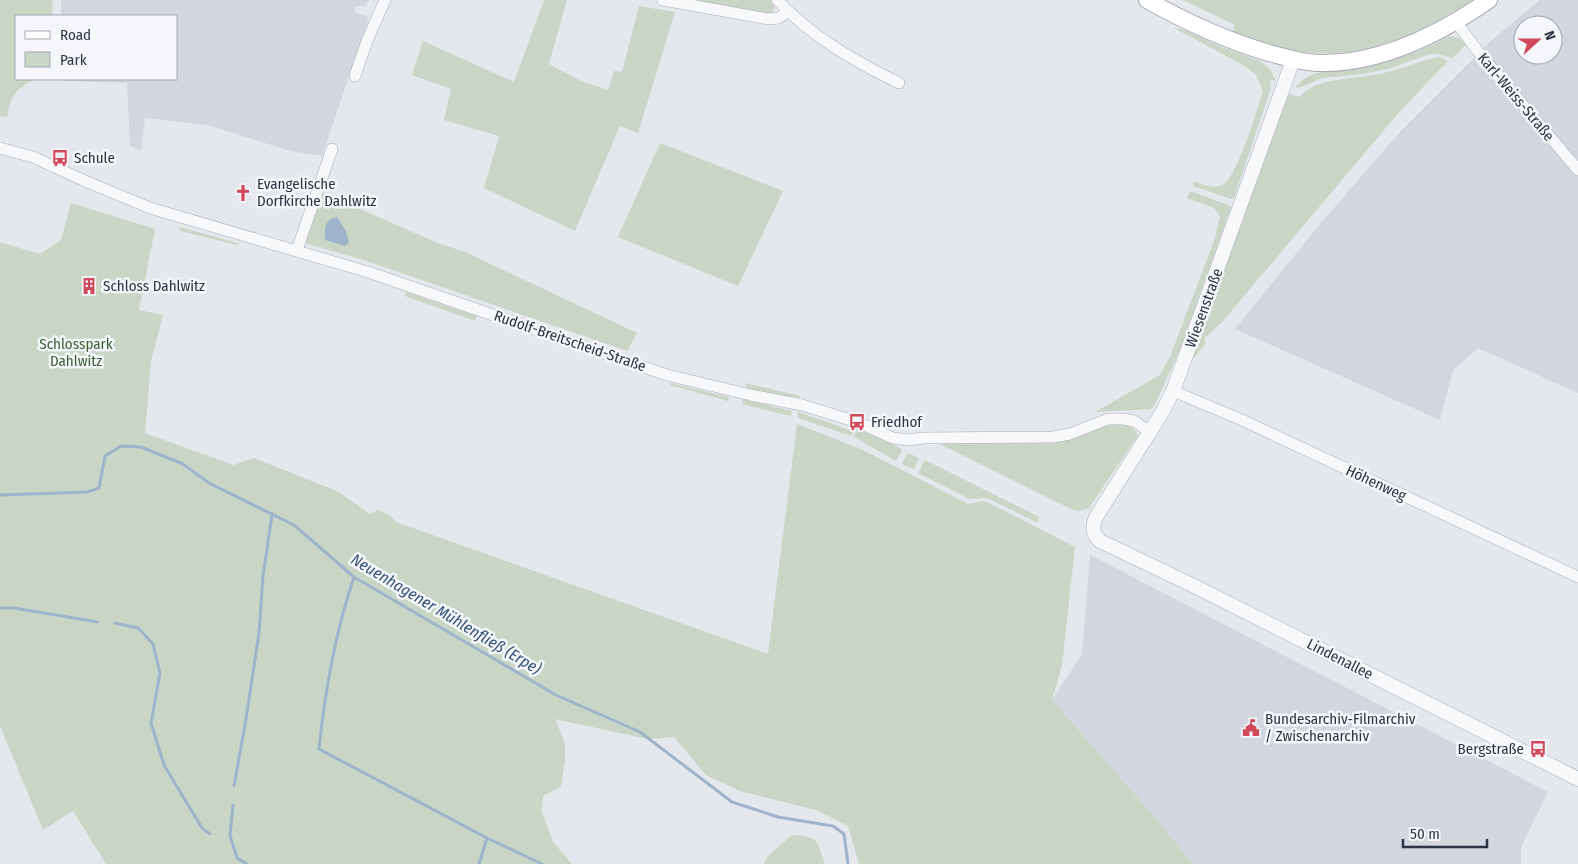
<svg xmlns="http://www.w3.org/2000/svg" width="1578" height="864" font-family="'Fira Sans Condensed',sans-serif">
<rect width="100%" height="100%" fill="#e4e7ec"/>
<g fill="#d2d6de" fill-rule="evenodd">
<polygon points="61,0 369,0 366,6 356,6 354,12 369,17 322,156 290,151 208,125 145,118 141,150 130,146 127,83 64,81 64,79 176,79 176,16 61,16"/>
<path d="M1540 0H1578V393L1478 348 1453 370 1440 420 1235 329 1320 224 1399 133 1494 38ZM1523 25H1553V55H1523Z"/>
<polygon points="1090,555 1548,792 1521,847 1521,864 1193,864 1148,809 1052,700 1082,654"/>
</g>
<g fill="#c9d6c5">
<path d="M0 0H52L53 16H16V79H34C15 90 11 95 7 117L0 116Z"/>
<polygon points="544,0 567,0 549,64 581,81 608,90 614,71 622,72 639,6 675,12 638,133 620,126 575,231 484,188 499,136 444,120 451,89 412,75 423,41 514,82"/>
<polygon points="692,0 774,0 775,5 772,14"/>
<path d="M1183 0H1473C1429 29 1377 55 1323 53 1291 53 1262 43 1232 34L1235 25Z"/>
<path d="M1174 28 1182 29 1222 47 1260 61 1270 69 1276 81 1271 80 1270 85 1271 88 1234 198 1231 199 1193 186 1194 181C1204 185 1214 190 1224 184 1238 174 1257 110 1263 91L1256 75 1245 66Z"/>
<path d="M1450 36 1459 38 1466 45 1452 58 1439 54H1430L1388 69 1363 74 1322 78 1304 86 1295 88C1310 69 1329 71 1351 69 1363 68 1375 65 1386 62 1408 56 1429 47 1450 36Z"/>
<path d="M1440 57 1448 61 1401 110 1222 322 1204 339 1206 343 1192 360 1272 136 1289 94 1300 97C1314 77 1358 79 1380 74 1398 70 1416 63 1433 58Z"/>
<polygon points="660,143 783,191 738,286 618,237"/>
<polygon points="1190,191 1228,205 1231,208 1180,350 1154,406 1151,409 1095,412 1160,375 1170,357 1215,238 1220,216 1214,208 1187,198"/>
<polygon points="323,193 438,243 465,252 637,333 627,351 361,259 304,243"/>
<polygon points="71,203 155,229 139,310 163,315 151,362 145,433 233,465 254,458 339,492 370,514 378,510 390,515 396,522 768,654 797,424 863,450 968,504 985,501 1075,547 1062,665 1052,700 1148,809 1193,864 859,864 848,826 816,810 740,791 706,775 674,737 647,739 555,719 565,743 565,760 561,787 543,796 542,812 553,842 572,864 106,864 73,811 43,830 0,726 0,242 40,254 61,240"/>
<polygon points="179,227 238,243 237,245 181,231"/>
<polygon points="406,292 477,316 475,321 405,296"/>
<polygon points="670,383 729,397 728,401 670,385"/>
<polygon points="745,383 800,396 799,398 793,396 790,399 748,390"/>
<polygon points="743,399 792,411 791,416 742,404"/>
<polygon points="798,412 853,431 851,436 798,418"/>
<polygon points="1121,424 1133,428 1138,435 1089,508 1080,511 1073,510 938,443 1054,442 1099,427"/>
<polygon points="858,428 900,448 902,451 896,461 854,437"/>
<polygon points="908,453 919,458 914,469 902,464"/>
<polygon points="925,460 1039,517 1038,523 987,498 969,499 918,473"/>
<path d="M792 835C821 837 816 840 825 864H764L767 857Z"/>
</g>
<path fill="#9fb4cc" d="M337 217 346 231 349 242 345 246 325 240C324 230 325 218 337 217Z"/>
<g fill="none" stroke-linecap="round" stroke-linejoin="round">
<g stroke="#9fb4cc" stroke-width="3">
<polyline points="0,495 87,492 99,488 105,456 121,446 141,447 183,464 209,483 294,525 354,577 556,695 640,732 732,802 778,817 833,826 844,834 848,864"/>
<path d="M354 577C335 633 325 691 319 749L487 838 542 864"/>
<polyline points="0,608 14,608 98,622"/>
<polyline points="115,623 138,628 153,644 160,673 151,723 164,765 202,828 210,834"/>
<polyline points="234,786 246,719 259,633 263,576 272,515"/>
<polyline points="233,805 230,836 237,858 247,864"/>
<polyline points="479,864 487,838"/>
</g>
<g stroke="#a9aeb7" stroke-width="12">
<g id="minor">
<polyline points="663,0 768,19 779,18 788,11"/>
<path d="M777 0C812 37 854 61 899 83"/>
<polyline points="1456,22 1480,54 1578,170"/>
<polyline points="355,76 367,41 385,0"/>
<polyline points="0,148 33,157 85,181 150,208 368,272 667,375 751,395 802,405 857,422 893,438 908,440 923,438 1053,437 1070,434 1108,419 1124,419 1134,421 1150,432"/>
<polyline points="297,250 332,149"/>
<polyline points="1173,391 1242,420 1578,577"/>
</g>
</g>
<g stroke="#a9aeb7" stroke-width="15">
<path id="tertiary" d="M1293 60 1173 391 1163 411 1096 517C1092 527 1092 534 1100 541L1192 585 1578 779"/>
</g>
<g stroke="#a9aeb7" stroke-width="18">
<path id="secondary" d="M1147 0C1186 22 1225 40 1269 53 1285 57 1300 62 1317 63 1379 65 1440 34 1489 0"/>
</g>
<use href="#minor" stroke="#f7f8fa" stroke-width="11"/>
<use href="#tertiary" stroke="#f7f8fa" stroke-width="14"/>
<use href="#secondary" stroke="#fff" stroke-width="16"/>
</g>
<defs>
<g id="bus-bare" transform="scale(1.35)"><path d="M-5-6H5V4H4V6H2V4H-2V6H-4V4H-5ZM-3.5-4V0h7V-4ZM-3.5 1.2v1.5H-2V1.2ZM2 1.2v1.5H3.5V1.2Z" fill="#d1495b" stroke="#f4f6f9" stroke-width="2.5" paint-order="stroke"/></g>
<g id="church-bare" transform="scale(1.35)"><path d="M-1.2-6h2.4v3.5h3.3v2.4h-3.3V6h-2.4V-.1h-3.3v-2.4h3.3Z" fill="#d1495b" stroke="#f4f6f9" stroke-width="2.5" paint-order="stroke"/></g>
<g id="building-bare" transform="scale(1.35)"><path d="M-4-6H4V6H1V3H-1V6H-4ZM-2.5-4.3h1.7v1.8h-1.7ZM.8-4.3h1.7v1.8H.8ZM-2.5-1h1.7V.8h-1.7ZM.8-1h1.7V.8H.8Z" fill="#d1495b" stroke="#f4f6f9" stroke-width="2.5" paint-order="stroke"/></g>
<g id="civic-bare" transform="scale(1.35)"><path d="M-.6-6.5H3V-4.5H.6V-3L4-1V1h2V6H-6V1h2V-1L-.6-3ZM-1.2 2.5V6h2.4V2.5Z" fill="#d1495b" stroke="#f4f6f9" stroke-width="2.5" paint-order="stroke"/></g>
</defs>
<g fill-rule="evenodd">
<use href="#bus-bare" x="60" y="158"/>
<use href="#church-bare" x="243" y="193"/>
<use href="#building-bare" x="89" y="286"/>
<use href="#bus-bare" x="857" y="422"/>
<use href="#civic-bare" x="1251" y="728"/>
<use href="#bus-bare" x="1538" y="749"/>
</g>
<g text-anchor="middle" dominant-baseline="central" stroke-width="5" stroke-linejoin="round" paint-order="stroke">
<g font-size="15" fill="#2b3445" stroke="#f4f6f9">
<text transform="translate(1516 97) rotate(50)">Karl-Weiss-Straße</text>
<text transform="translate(1204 308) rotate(-70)">Wiesenstraße</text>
<text transform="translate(570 341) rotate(19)">Rudolf-Breitscheid-Straße</text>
<text transform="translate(1376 483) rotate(25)">Höhenweg</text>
<text transform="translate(1340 659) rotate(27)">Lindenallee</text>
</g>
<g font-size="15" fill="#2b3445" stroke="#f4f6f9" text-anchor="start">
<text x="74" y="158">Schule</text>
<text x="257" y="184">Evangelische<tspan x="257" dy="17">Dorfkirche Dahlwitz</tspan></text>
<text x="103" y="286">Schloss Dahlwitz</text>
<text x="871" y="422">Friedhof</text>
<text x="1265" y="719">Bundesarchiv-Filmarchiv<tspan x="1265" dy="17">/ Zwischenarchiv</tspan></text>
<text x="1524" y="749" text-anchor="end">Bergstraße</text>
</g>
<g font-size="15" fill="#3f6138" stroke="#f4f6f9">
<text x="76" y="344">Schlosspark<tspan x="76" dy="17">Dahlwitz</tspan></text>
</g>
<g font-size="16" font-style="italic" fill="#34527a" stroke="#f4f6f9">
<text transform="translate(446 614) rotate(31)">Neuenhagener Mühlenfließ (Erpe)</text>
</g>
</g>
<rect x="15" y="15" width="162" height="65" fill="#f4f6f9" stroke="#a4a8b1"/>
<rect x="25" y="31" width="25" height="8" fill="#ffffff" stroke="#a4a8b1"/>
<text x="60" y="40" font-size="15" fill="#2b3445">Road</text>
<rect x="25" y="52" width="25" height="15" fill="#c9d6c5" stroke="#a4a8b1"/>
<text x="60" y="65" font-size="15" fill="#2b3445">Park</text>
<g transform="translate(1538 40) rotate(69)"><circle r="24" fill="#f4f6f9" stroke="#a4a8b1"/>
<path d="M0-4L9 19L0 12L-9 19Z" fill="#d1495b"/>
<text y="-8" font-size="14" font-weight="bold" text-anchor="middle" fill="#2b3445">N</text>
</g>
<path d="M1403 839v8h84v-8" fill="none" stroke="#2b3445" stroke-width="2.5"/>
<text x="1410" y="839" font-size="15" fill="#2b3445" stroke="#f4f6f9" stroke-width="4" paint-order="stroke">50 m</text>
</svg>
